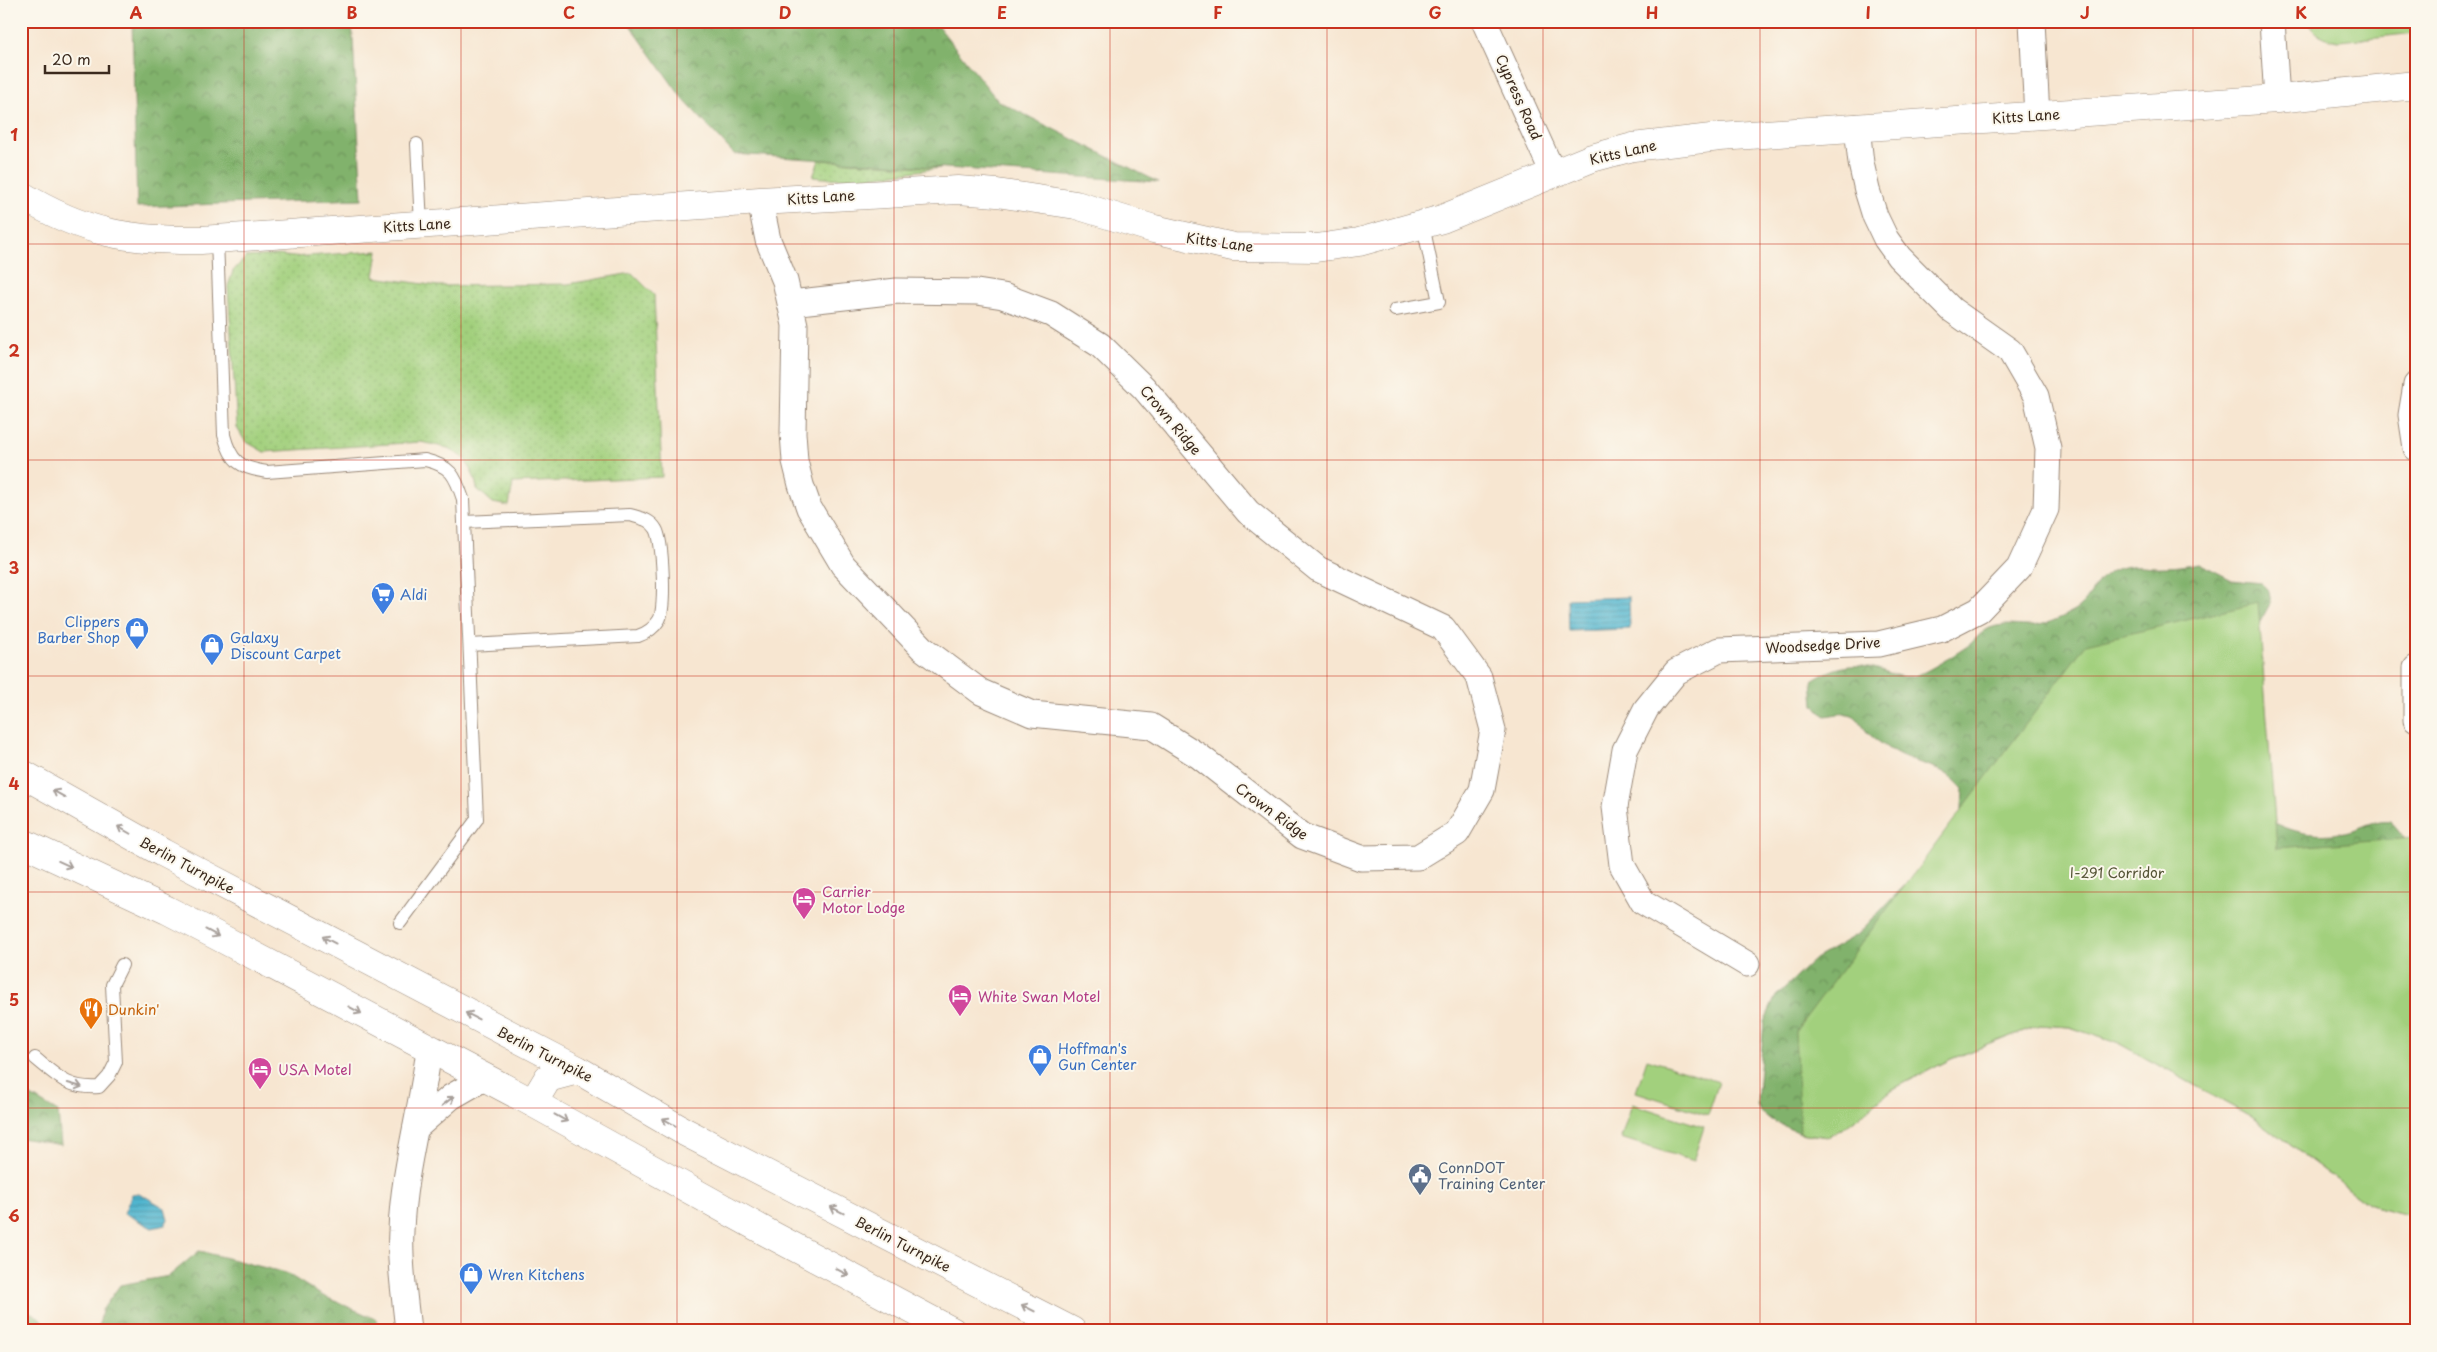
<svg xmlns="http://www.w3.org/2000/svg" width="2437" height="1352" font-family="'Playpen Sans',sans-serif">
<defs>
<pattern id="grass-dots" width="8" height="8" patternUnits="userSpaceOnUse" patternTransform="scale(1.25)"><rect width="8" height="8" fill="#a2d07d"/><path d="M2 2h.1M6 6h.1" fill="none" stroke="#8cb36c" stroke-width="1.8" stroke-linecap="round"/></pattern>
<pattern id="forest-crowns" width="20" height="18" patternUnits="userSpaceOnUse" patternTransform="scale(1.25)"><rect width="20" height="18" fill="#81b26c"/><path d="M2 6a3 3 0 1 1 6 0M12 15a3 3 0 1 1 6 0" fill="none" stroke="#6b9158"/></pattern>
<pattern id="water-rules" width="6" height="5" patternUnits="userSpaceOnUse" patternTransform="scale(1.25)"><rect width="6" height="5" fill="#50b5cf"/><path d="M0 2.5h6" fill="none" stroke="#4493a7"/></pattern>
</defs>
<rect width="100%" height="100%" fill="#fbf7ec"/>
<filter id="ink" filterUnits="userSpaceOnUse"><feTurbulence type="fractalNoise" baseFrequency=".02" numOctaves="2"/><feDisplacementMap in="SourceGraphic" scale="10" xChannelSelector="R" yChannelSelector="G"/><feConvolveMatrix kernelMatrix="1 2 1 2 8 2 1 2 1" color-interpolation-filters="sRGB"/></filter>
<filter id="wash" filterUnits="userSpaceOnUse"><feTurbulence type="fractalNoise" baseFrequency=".0096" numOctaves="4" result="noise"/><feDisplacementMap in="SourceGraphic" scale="20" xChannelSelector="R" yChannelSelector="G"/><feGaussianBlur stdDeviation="1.12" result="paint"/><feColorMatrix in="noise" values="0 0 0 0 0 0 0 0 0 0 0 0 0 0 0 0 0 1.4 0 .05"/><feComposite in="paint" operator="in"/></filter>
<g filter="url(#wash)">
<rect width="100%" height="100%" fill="#f7e6d1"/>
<g fill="url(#grass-dots)" stroke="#6e7d4e">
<path d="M819 160 940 168C898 173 855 182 813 177Z"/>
<polygon points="378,251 374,277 438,286 568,284 632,273 654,295 662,477 513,483 509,506 493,503 477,489 475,479 465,459 448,448 421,442 264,452 245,441 237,428 228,286 233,271 246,257 278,255 293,257"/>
</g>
<g fill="url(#forest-crowns)" stroke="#5e6e45">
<polygon points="132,21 352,21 362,199 137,207"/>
<polygon points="627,21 934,21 998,101 1158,182 734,154 682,98"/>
<path d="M2199 563 2232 580 2261 583 2269 591 2271 602 2255 631 2275 823C2302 836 2327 838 2356 829 2367 825 2378 819 2390 821L2405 839 2416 1217 2370 1205 2256 1119 2120 1044 2070 1027 2039 1025 1951 1059 1893 1089 1847 1126 1828 1137 1800 1133 1771 1120 1760 1111 1757 1104 1764 1022 1776 996 1815 959 1858 934 1905 885 1919 876 1961 827 1963 789C1938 759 1916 768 1889 749 1882 744 1873 738 1867 732 1862 726 1859 718 1852 715 1844 712 1833 715 1825 716L1814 705 1812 681C1830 669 1847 663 1869 667 1887 670 1901 682 1920 674 1930 670 1961 651 1969 645 1976 639 1981 632 1990 628 2003 623 2014 626 2027 626 2042 627 2061 618 2074 611 2094 599 2093 576 2120 568 2138 563 2148 568 2165 567 2176 567 2188 565 2199 563Z"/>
<polygon points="21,1090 58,1112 61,1145 21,1138"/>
<polygon points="199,1251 286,1273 321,1295 376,1319 382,1331 98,1331 102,1310 120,1285 169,1276"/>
<polygon points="21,1307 37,1316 44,1324 42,1331 21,1331"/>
</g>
<g fill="#a2d07d" stroke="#6e7d4e">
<path d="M2308 21H2416V33L2339 41C2326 39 2313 34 2308 21Z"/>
<polygon points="2258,603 2277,848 2416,838 2416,1217 2370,1205 2256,1119 2120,1044 2070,1027 2039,1025 1951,1059 1893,1089 1847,1126 1828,1137 1800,1133 1795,1032 2086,644"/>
<polygon points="1647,1059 1719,1082 1708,1115 1636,1092"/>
<polygon points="1632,1104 1704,1127 1693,1161 1621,1138"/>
</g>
<g fill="url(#water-rules)" stroke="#467076">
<polygon points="1629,597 1630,629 1569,631 1568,599"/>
<polygon points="139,1193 165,1208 168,1219 165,1225 152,1228 124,1213 132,1194"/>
</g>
</g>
<g filter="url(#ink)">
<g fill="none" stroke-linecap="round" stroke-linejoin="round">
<g stroke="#998878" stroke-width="14">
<g id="service">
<polyline points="417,144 421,225"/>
<path d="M217 239 224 435C231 462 240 468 267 472L425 460C451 466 455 475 463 499L477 819 400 923"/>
<polyline points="1395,310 1439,302 1423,225"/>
<path d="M464 522 630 515C640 518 650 519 656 529 663 540 666 609 659 620 654 628 647 633 638 636L470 645"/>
<path d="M35 1058C58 1077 68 1089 99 1087L109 1076 116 1062 112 985 122 965"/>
</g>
</g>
<g stroke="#998878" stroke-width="27">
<g id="minor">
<polyline points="1484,21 1553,173"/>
<polyline points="2032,21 2037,116"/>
<polyline points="2272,21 2277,99"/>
<polyline points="760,201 768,240 785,281 795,325 793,433 795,461 801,485 809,508 843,565 922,648 981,692 1032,714 1151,726 1199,756 1302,836 1361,858 1418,857 1457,833 1482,790 1493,730 1479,677 1443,628 1318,569 1248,512 1144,388 1100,345 1051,314 1003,296 977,292 897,291 791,303"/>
<polyline points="2416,385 2411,415 2416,448"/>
<polyline points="2416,668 2416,720"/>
<polyline points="1747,964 1643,902 1622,865 1615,807 1625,750 1646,709 1676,672 1719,650 1879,644 1942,629 1979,610 2019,568 2046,509 2048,448 2036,396 2010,351 1952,310 1899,257 1886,239 1875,216 1867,190 1861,163 1857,127"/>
<polyline points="416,1128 451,1097 484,1078"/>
<path d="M408 1331C405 1298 399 1264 401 1231 403 1170 422 1110 429 1049"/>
</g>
</g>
<g stroke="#998878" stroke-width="29">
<path id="tertiary" d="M21 195C83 233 130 241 201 240L760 201 958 190 997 193 1076 205 1154 229 1233 247 1316 248 1359 242 1442 219 1592 158 1633 147 1720 137 2277 99 2416 85"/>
</g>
<g stroke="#998878" stroke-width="29">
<g id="trunk">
<polyline points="21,773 163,853 578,1070 685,1132 1072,1331"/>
<polyline points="21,842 167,910 221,938 533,1103 768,1233 952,1331"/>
<polyline points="533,1103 548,1078 578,1070"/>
</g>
</g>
<use href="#service" stroke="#fff" stroke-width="12"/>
<use href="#minor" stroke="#fff" stroke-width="25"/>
<use href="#tertiary" stroke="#fff" stroke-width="28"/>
<use href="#trunk" stroke="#fff" stroke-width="28"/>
</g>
<defs><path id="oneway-shaft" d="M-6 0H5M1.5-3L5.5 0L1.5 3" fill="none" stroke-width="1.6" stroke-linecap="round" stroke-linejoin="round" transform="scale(1.25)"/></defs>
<g stroke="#a79f9a">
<use href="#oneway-shaft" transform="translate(59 794) rotate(-151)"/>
<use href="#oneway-shaft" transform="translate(124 830) rotate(-150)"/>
<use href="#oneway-shaft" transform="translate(65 864) rotate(24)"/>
<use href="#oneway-shaft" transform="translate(212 933) rotate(28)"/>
<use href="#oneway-shaft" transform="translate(329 940) rotate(-152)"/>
<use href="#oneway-shaft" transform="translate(355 1010) rotate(28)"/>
<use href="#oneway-shaft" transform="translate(472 1016) rotate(-153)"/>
<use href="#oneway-shaft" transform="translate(75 1085) rotate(16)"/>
<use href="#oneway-shaft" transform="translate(448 1101) rotate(-38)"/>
<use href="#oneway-shaft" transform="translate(561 1118) rotate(29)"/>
<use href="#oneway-shaft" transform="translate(669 1122) rotate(-150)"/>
<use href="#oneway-shaft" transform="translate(837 1210) rotate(-153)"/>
<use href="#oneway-shaft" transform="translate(842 1272) rotate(28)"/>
<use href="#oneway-shaft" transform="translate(1028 1308) rotate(-153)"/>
</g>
</g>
<path fill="none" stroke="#c8321e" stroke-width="1" stroke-opacity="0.55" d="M244 21V1331M461 21V1331M677 21V1331M894 21V1331M1110 21V1331M1327 21V1331M1543 21V1331M1760 21V1331M1976 21V1331M2193 21V1331M21 244H2416M21 460H2416M21 676H2416M21 892H2416M21 1108H2416"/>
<defs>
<g id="supermarket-pin" transform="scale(1.25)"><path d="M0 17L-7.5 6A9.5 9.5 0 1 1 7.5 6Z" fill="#3f7fe0" stroke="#fbf7ec"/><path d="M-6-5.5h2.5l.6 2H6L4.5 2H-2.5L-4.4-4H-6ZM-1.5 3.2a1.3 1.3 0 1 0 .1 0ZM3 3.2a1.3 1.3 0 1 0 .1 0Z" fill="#fff"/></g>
<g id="shop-pin" transform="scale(1.25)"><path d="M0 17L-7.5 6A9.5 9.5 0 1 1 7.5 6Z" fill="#3f7fe0" stroke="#fbf7ec"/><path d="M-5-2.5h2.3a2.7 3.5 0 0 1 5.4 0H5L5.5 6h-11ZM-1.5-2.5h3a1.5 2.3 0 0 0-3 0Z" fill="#fff"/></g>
<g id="hotel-pin" transform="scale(1.25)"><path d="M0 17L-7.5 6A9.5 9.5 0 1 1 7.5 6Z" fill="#d1479c" stroke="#fbf7ec"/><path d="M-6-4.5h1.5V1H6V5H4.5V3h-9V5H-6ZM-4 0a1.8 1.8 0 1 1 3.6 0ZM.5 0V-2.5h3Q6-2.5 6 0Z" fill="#fff"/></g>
<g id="restaurant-pin" transform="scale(1.25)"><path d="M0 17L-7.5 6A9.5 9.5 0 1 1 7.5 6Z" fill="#e8710a" stroke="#fbf7ec"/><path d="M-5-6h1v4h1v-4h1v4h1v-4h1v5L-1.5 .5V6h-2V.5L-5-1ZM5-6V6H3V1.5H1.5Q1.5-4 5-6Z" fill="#fff"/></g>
<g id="civic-pin" transform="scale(1.25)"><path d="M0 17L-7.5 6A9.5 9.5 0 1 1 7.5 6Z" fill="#5c6f8a" stroke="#fbf7ec"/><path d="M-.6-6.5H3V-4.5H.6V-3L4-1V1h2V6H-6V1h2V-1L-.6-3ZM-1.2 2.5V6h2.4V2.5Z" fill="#fff"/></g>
</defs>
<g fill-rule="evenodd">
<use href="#supermarket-pin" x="383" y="594"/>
<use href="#shop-pin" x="137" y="629"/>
<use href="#shop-pin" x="212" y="645"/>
<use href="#hotel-pin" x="804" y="899"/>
<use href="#hotel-pin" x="960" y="996"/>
<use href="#restaurant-pin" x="91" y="1009"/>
<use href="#shop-pin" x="1040" y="1056"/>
<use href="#hotel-pin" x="260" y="1069"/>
<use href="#civic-pin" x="1420" y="1175"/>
<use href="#shop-pin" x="471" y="1274"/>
</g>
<g text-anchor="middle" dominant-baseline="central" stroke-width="4" stroke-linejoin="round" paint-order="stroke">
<g font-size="14" fill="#3b2a1e" stroke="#fbf7ec">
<text transform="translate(1519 97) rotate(66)">Cypress Road</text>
<text transform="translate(2026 116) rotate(-4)">Kitts Lane</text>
<text transform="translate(1623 152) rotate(-13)">Kitts Lane</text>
<text transform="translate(821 197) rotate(-4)">Kitts Lane</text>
<text transform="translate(417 225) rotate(-4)">Kitts Lane</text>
<text transform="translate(1220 242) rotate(8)">Kitts Lane</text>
<text transform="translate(1171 420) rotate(50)">Crown Ridge</text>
<text transform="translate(1823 645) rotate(-3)">Woodsedge Drive</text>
<text transform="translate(1272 811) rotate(36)">Crown Ridge</text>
<text transform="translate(187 865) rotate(28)">Berlin Turnpike</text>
<text transform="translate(545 1054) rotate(27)">Berlin Turnpike</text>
<text transform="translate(903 1244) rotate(27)">Berlin Turnpike</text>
</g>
<g font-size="14" fill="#366cbe" stroke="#fbf7ec" text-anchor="start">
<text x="400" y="594">Aldi</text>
<text x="120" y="621" text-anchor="end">Clippers<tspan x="120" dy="16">Barber Shop</tspan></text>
<text x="230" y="637">Galaxy<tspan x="230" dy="16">Discount Carpet</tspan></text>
<text x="1058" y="1048">Hoffman's<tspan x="1058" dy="16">Gun Center</tspan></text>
<text x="488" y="1274">Wren Kitchens</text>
</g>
<g font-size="14" fill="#555436" stroke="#fbf7ec">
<text x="2117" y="872">I-291 Corridor</text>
</g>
<g font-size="14" fill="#b23c85" stroke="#fbf7ec" text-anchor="start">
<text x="822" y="891">Carrier<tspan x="822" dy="16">Motor Lodge</tspan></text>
<text x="978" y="996">White Swan Motel</text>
<text x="278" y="1069">USA Motel</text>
</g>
<g font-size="14" fill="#c56008" stroke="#fbf7ec" text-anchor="start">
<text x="108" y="1009">Dunkin'</text>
</g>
<g font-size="14" fill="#4e5e75" stroke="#fbf7ec" text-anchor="start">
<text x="1438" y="1167">ConnDOT<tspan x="1438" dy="16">Training Center</tspan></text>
</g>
</g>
<rect width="2437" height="1352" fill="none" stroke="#fbf7ec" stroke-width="55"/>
<path d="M45 65v8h64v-8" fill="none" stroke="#3b2a1e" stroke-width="2.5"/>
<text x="52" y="65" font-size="15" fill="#3b2a1e" stroke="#fbf7ec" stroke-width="4" paint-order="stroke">20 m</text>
<rect x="28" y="28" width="2382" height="1296" fill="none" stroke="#c8321e" stroke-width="2"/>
<g font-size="16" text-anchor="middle" font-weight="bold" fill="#c8321e">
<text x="136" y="19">A</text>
<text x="352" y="19">B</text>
<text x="569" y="19">C</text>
<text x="785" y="19">D</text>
<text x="1002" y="19">E</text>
<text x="1218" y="19">F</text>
<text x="1435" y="19">G</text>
<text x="1652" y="19">H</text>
<text x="1868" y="19">I</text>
<text x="2085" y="19">J</text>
<text x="2301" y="19">K</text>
<text x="14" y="141">1</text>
<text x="14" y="357">2</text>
<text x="14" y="574">3</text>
<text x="14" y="790">4</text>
<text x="14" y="1006">5</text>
<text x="14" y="1222">6</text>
</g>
</svg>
